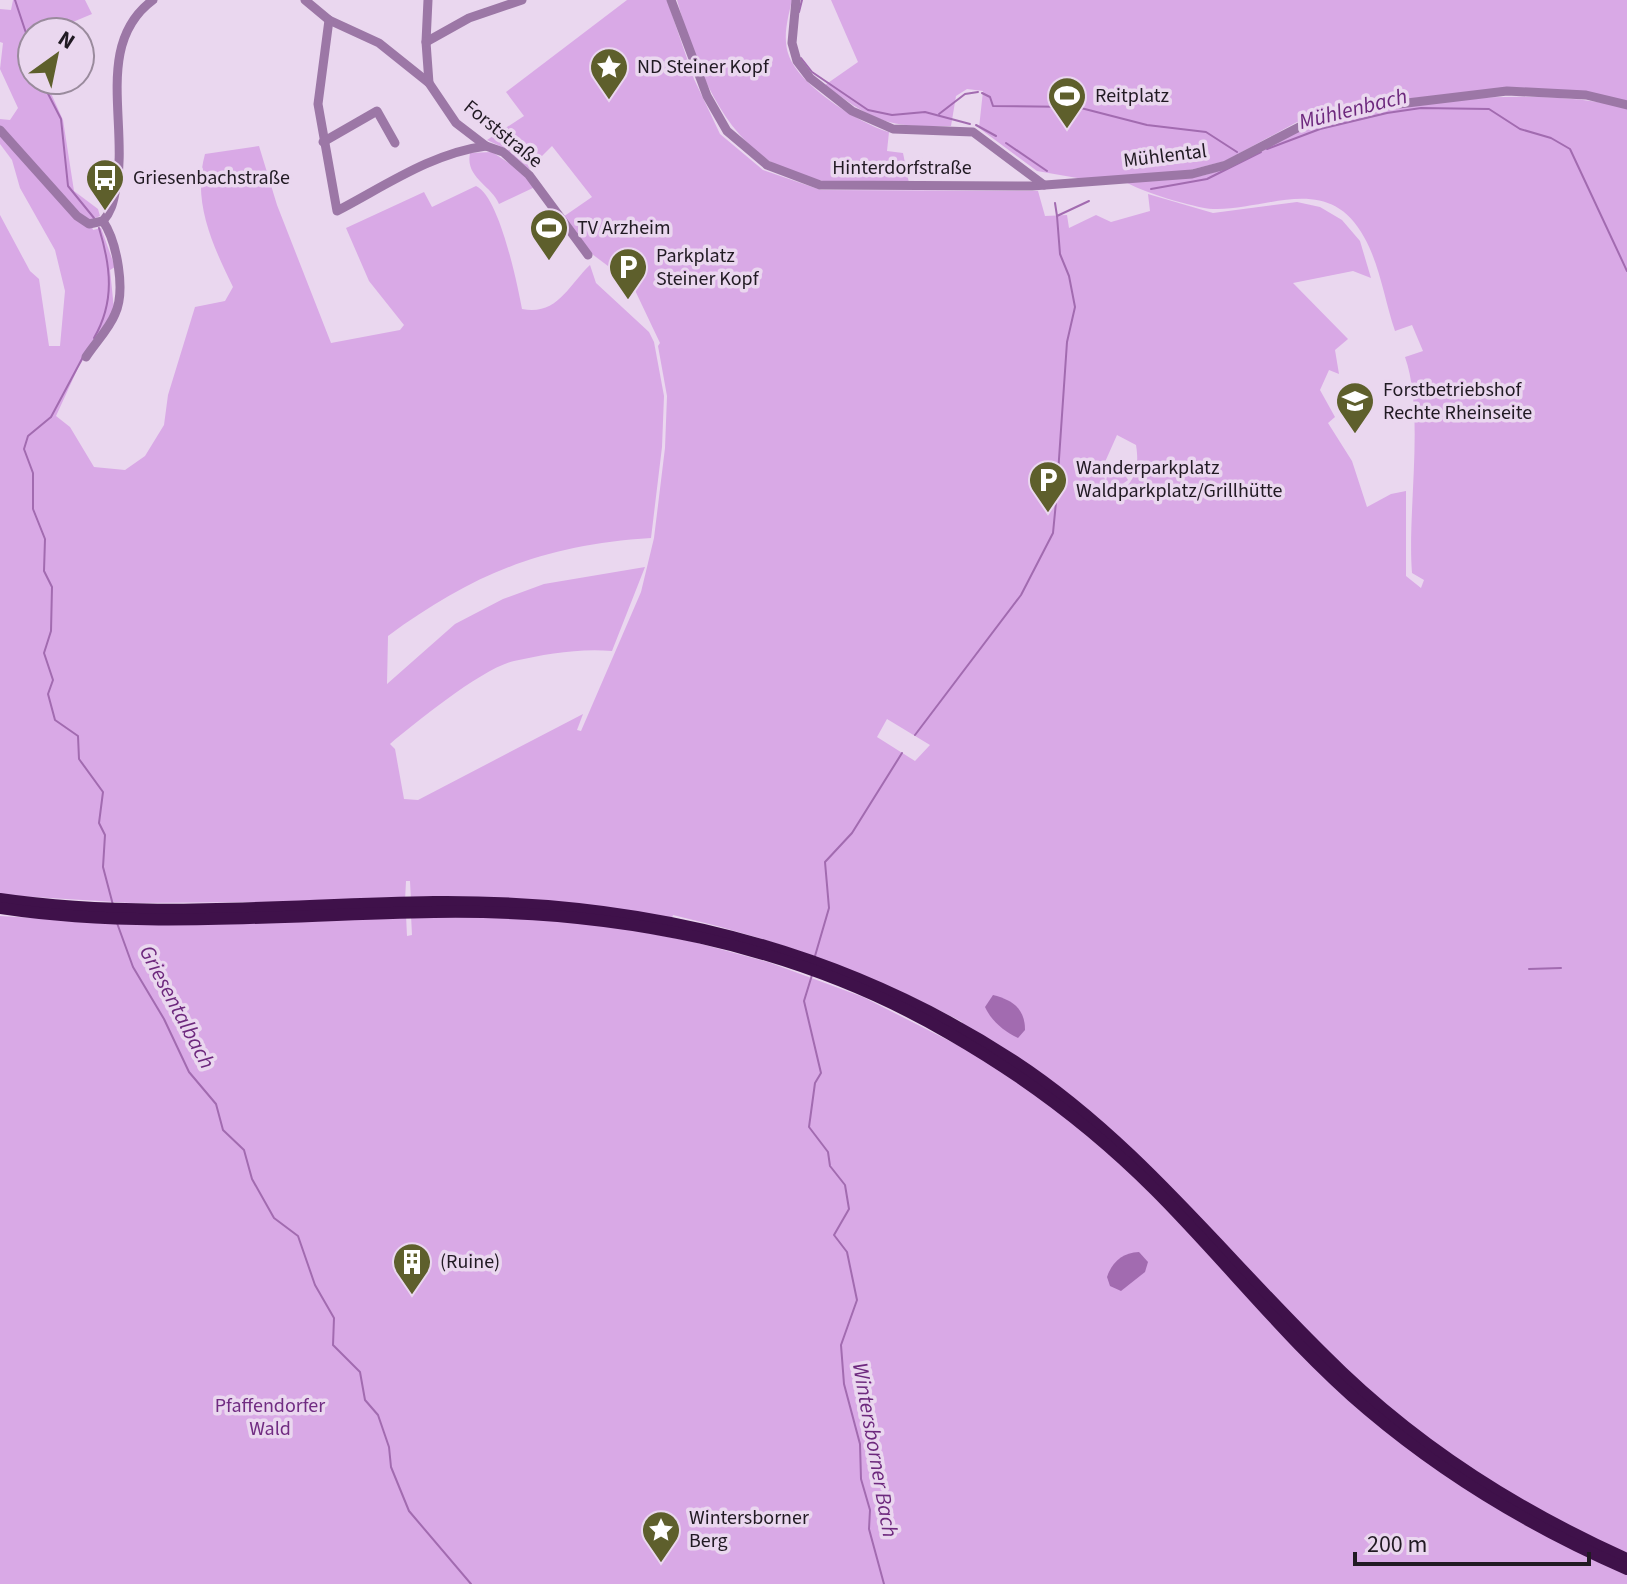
<svg xmlns="http://www.w3.org/2000/svg" width="1627" height="1584" font-family="'Source Sans 3',sans-serif">
<rect width="100%" height="100%" fill="#ead7ef"/>
<g fill="#d9a9e6" fill-rule="evenodd">
<path d="M13 0H85L92 14 49 32H32V80H63L50 91 63 120 74 191 98 209 100 216 90 220 93 230 101 228 115 267 110 270 114 309 78 368 56 416 70 427 94 467 125 470 145 456 164 425 168 395 195 307 225 301 233 287C212 244 192 201 205 154L259 146 277 205 331 343 400 330 404 325 369 281 346 228 424 192 432 207 476 186C499 196 517 282 522 309 557 316 568 286 590 265L596 283 649 332 654 342 664 396 662 447 651 538C544 545 474 573 388 636L387 684 455 624 503 599 544 584 645 567 612 651C579 648 546 654 514 661 483 668 416 722 390 744L395 749 404 799 418 800 583 714 577 730 581 731 641 592 654 538 665 448 667 396 658 346 660 343 632 284 592 254 563 217 592 197 552 146 529 169 504 148 487 140 524 116 506 92 627 0H667L694 79 720 134 763 170 821 190 1038 191 1045 216 1067 215 1069 228 1096 215 1111 222 1150 211 1148 194 1213 213 1297 202 1320 207 1342 220 1360 241 1371 278 1353 271 1293 283 1348 339 1335 350 1339 374 1329 370 1320 390 1335 417 1328 423 1352 461 1367 507 1391 494 1406 491V576L1421 588 1424 580 1412 573C1407 510 1425 414 1405 357L1423 351 1412 325 1395 331C1385 302 1380 265 1364 237 1328 171 1267 211 1213 209 1194 208 1139 191 1124 181 1155 178 1185 182 1215 172 1245 161 1271 139 1302 128 1387 100 1541 85 1627 108V1556L1587 1539 1441 1452 1337 1364 1165 1183 961 1025 962 1022C869 972 775 939 673 915L672 918 411 901 410 881H406L405 901 132 903 0 895V215L30 271 39 279 49 346H60L65 291 55 250 20 188 12 160 0 144V119L10 120 18 108 0 69 3 43 0 42V9L11 10ZM1117 435 1136 445C1139 464 1137 476 1124 490L1117 488 1128 480 1125 475 1119 477 1108 471 1106 481 1101 471ZM887 719 930 745 915 761 877 737Z"/>
<path d="M677 0H792C788 18 782 38 789 56 800 86 860 124 889 132L887 151 903 153 909 183C881 183 851 185 823 181 733 168 698 76 677 0Z"/>
<path d="M831 0H1627V102L1513 87 1371 103 1297 122 1225 161 1186 171 1083 179 1037 171 979 128 983 91 967 89 956 96 951 126C889 128 874 122 825 85L858 62Z"/>
<path d="M492 152 518 169 535 187 499 204C491 185 465 178 470 153Z"/>
<polygon points="483,914 595,923 694,942 768,962 863,997 989,1061 1096,1138 1340,1387 1627,1571 1627,1584 0,1584 0,916 155,925 406,915 407,936 412,935 411,915"/>
</g>
<g fill="#a26bb0">
<path d="M993 995C1013 1000 1025 1009 1025 1030L1018 1038C1004 1031 992 1022 985 1007Z"/>
<path d="M1139 1252 1148 1262 1145 1272 1121 1291 1110 1286 1107 1277C1112 1262 1122 1253 1139 1252Z"/>
</g>
<g fill="none" stroke-linecap="round" stroke-linejoin="round">
<g stroke="#a26bb0" stroke-width="2">
<polyline points="15,0 32,51"/>
<polyline points="799,12 802,0"/>
<polyline points="801,58 812,72 868,110 892,115 925,112 970,124"/>
<polyline points="41,80 61,119 68,186 94,218"/>
<polyline points="982,93 990,97 993,106 1077,107 1147,125 1206,132 1237,152"/>
<polyline points="939,114 965,94 978,92"/>
<polyline points="976,125 996,136"/>
<polyline points="1006,143 1047,171"/>
<polyline points="1267,149 1320,129 1387,113 1421,108 1489,109 1520,129 1551,138 1570,149 1627,271"/>
<polyline points="1151,189 1207,179 1261,152"/>
<polyline points="1055,203 1057,216 1089,201"/>
<path d="M94 338C115 302 111 267 99 228"/>
<polyline points="83,357 51,417 28,436 24,449 33,473 33,509 45,539 44,571 52,587 51,631 44,653 53,680 48,694 55,720 78,736 79,759 103,792 99,823 105,835 103,867 113,905"/>
<polyline points="1057,488 1067,342 1075,307 1069,276 1060,254 1057,216"/>
<polyline points="915,735 1021,595 1053,533 1056,502"/>
<polyline points="117,923 133,967 164,1019 189,1072 216,1104 223,1130 244,1150 252,1179 274,1218 298,1236 315,1285 334,1318 333,1345 360,1372 365,1400 378,1415 389,1447 391,1467 409,1511 471,1584"/>
<polyline points="815,956 829,908 825,862 852,833 902,753"/>
<polyline points="1529,969 1561,968"/>
<polyline points="812,975 804,1001 821,1073 815,1083 809,1127 828,1152 830,1166 845,1185 849,1209 834,1235 847,1252 857,1300 841,1345 844,1384 860,1444 861,1479 870,1510 869,1529 884,1584"/>
</g>
<g stroke="#9c77a6" stroke-width="9">
<polyline points="305,0 329,20 379,43 429,83 456,123 486,146 503,152 529,175 588,255"/>
<polyline points="428,0 426,42 429,83"/>
<polyline points="671,0 707,96 727,131 767,165 820,185 1032,186 1192,174 1226,165 1305,124 1382,106 1507,91 1586,95 1627,105"/>
<polyline points="796,0 792,43 797,61 810,78 852,111 893,129 973,132 1044,185"/>
<path d="M329 20 318 104 337 211C385 186 432 153 486 146"/>
<polyline points="426,42 469,18 522,0"/>
<polyline points="0,130 77,216 89,224 103,221"/>
<polyline points="323,142 377,111 395,143"/>
<path d="M103 221C111 212 113 203 115 193 131 129 92 45 153 0"/>
<path d="M86 357C95 343 109 329 115 314 126 291 117 242 103 221"/>
</g>
<g stroke="#3f114a" stroke-width="12">
<path d="M0 899C144 920 290 904 434 902 642 900 839 947 1014 1061 1142 1145 1232 1268 1342 1372 1426 1452 1522 1512 1627 1559"/>
<path d="M0 908C144 930 290 914 434 912 613 909 794 943 950 1034 1025 1077 1094 1129 1155 1190 1227 1262 1290 1344 1368 1410 1446 1476 1533 1528 1627 1569"/>
</g>
</g>
<defs>
<g id="sight-pin" transform="scale(2)"><path d="M0 17L-7.5 6A9.5 9.5 0 1 1 7.5 6Z" fill="#5e5f2c" stroke="#ead7ef"/><path d="M0-6L1.8-2.2L6-1.7L2.9 1.2L3.7 5.4L0 3.3L-3.7 5.4L-2.9 1.2L-6-1.7L-1.8-2.2Z" fill="#fff"/></g>
<g id="stadium-pin" transform="scale(2)"><path d="M0 17L-7.5 6A9.5 9.5 0 1 1 7.5 6Z" fill="#5e5f2c" stroke="#ead7ef"/><path d="M0-5a6.5 5 0 1 0 0 10a6.5 5 0 1 0 0-10ZM-3.5-1.8h7v3.6h-7Z" fill="#fff"/></g>
<g id="bus-pin" transform="scale(2)"><path d="M0 17L-7.5 6A9.5 9.5 0 1 1 7.5 6Z" fill="#5e5f2c" stroke="#ead7ef"/><path d="M-5-6H5V4H4V6H2V4H-2V6H-4V4H-5ZM-3.5-4V0h7V-4ZM-3.5 1.2v1.5H-2V1.2ZM2 1.2v1.5H3.5V1.2Z" fill="#fff"/></g>
<g id="parking-pin" transform="scale(2)"><path d="M0 17L-7.5 6A9.5 9.5 0 1 1 7.5 6Z" fill="#5e5f2c" stroke="#ead7ef"/><path d="M-3.5-5.5H1a3.5 3.5 0 0 1 0 7H-1V5.5H-3.5ZM-1-3.4V-.6H.8a1.4 1.4 0 0 0 0-2.8Z" fill="#fff"/></g>
<g id="school-pin" transform="scale(2)"><path d="M0 17L-7.5 6A9.5 9.5 0 1 1 7.5 6Z" fill="#5e5f2c" stroke="#ead7ef"/><path d="M0-5L7-2L0 1L-7-2ZM-4 1L0 2.5L4 1V4Q0 6-4 4Z" fill="#fff"/></g>
<g id="building-pin" transform="scale(2)"><path d="M0 17L-7.5 6A9.5 9.5 0 1 1 7.5 6Z" fill="#5e5f2c" stroke="#ead7ef"/><path d="M-4-6H4V6H1V3H-1V6H-4ZM-2.5-4.3h1.7v1.8h-1.7ZM.8-4.3h1.7v1.8H.8ZM-2.5-1h1.7V.8h-1.7ZM.8-1h1.7V.8H.8Z" fill="#fff"/></g>
</defs>
<g fill-rule="evenodd">
<use href="#sight-pin" x="609" y="67"/>
<use href="#stadium-pin" x="1067" y="96"/>
<use href="#bus-pin" x="105" y="178"/>
<use href="#stadium-pin" x="549" y="228"/>
<use href="#parking-pin" x="628" y="267"/>
<use href="#school-pin" x="1355" y="401"/>
<use href="#parking-pin" x="1048" y="480"/>
<use href="#building-pin" x="412" y="1262"/>
<use href="#sight-pin" x="661" y="1530"/>
</g>
<g text-anchor="middle" dominant-baseline="central" stroke-width="7" stroke-linejoin="round" paint-order="stroke">
<g font-size="20" fill="#211a23" stroke="#ead7ef" text-anchor="start">
<text x="637" y="67">ND Steiner Kopf</text>
<text x="1095" y="96">Reitplatz</text>
<text x="133" y="178">Griesenbachstraße</text>
<text x="577" y="228">TV Arzheim</text>
<text x="656" y="256">Parkplatz<tspan x="656" dy="23">Steiner Kopf</tspan></text>
<text x="1383" y="390">Forstbetriebshof<tspan x="1383" dy="23">Rechte Rheinseite</tspan></text>
<text x="1076" y="468">Wanderparkplatz<tspan x="1076" dy="23">Waldparkplatz/Grillhütte</tspan></text>
<text x="440" y="1262">(Ruine)</text>
<text x="689" y="1518">Wintersborner<tspan x="689" dy="23">Berg</tspan></text>
</g>
<g font-size="20" fill="#211a23" stroke="#ead7ef">
<text transform="translate(503 134) rotate(39)">Forststraße</text>
<text transform="translate(1165 156) rotate(-7)">Mühlental</text>
<text x="902" y="168">Hinterdorfstraße</text>
</g>
<g font-size="20" fill="#712c82" stroke="#ead7ef">
<text x="270" y="1406">Pfaffendorfer<tspan x="270" dy="23">Wald</tspan></text>
</g>
<g font-size="22" font-style="italic" fill="#6d287d" stroke="#ead7ef">
<text transform="translate(1353 109) rotate(-14)">Mühlenbach</text>
<text transform="translate(177 1007) rotate(62)">Griesentalbach</text>
<text transform="translate(875 1450) rotate(80)">Wintersborner Bach</text>
</g>
</g>
<g transform="translate(56 56) rotate(33)"><circle r="38" fill="#ead7ef" stroke="#9a8b9d" stroke-width="2"/>
<path d="M0-6L14 30L0 20L-14 30Z" fill="#5e5f2c"/>
<text y="-12" font-size="22" font-weight="bold" text-anchor="middle" fill="#211a23">N</text>
</g>
<path d="M1355 1552v12h234v-12" fill="none" stroke="#211a23" stroke-width="4"/>
<text x="1367" y="1552" font-size="24" fill="#211a23" stroke="#ead7ef" stroke-width="6" paint-order="stroke">200 m</text>
</svg>
